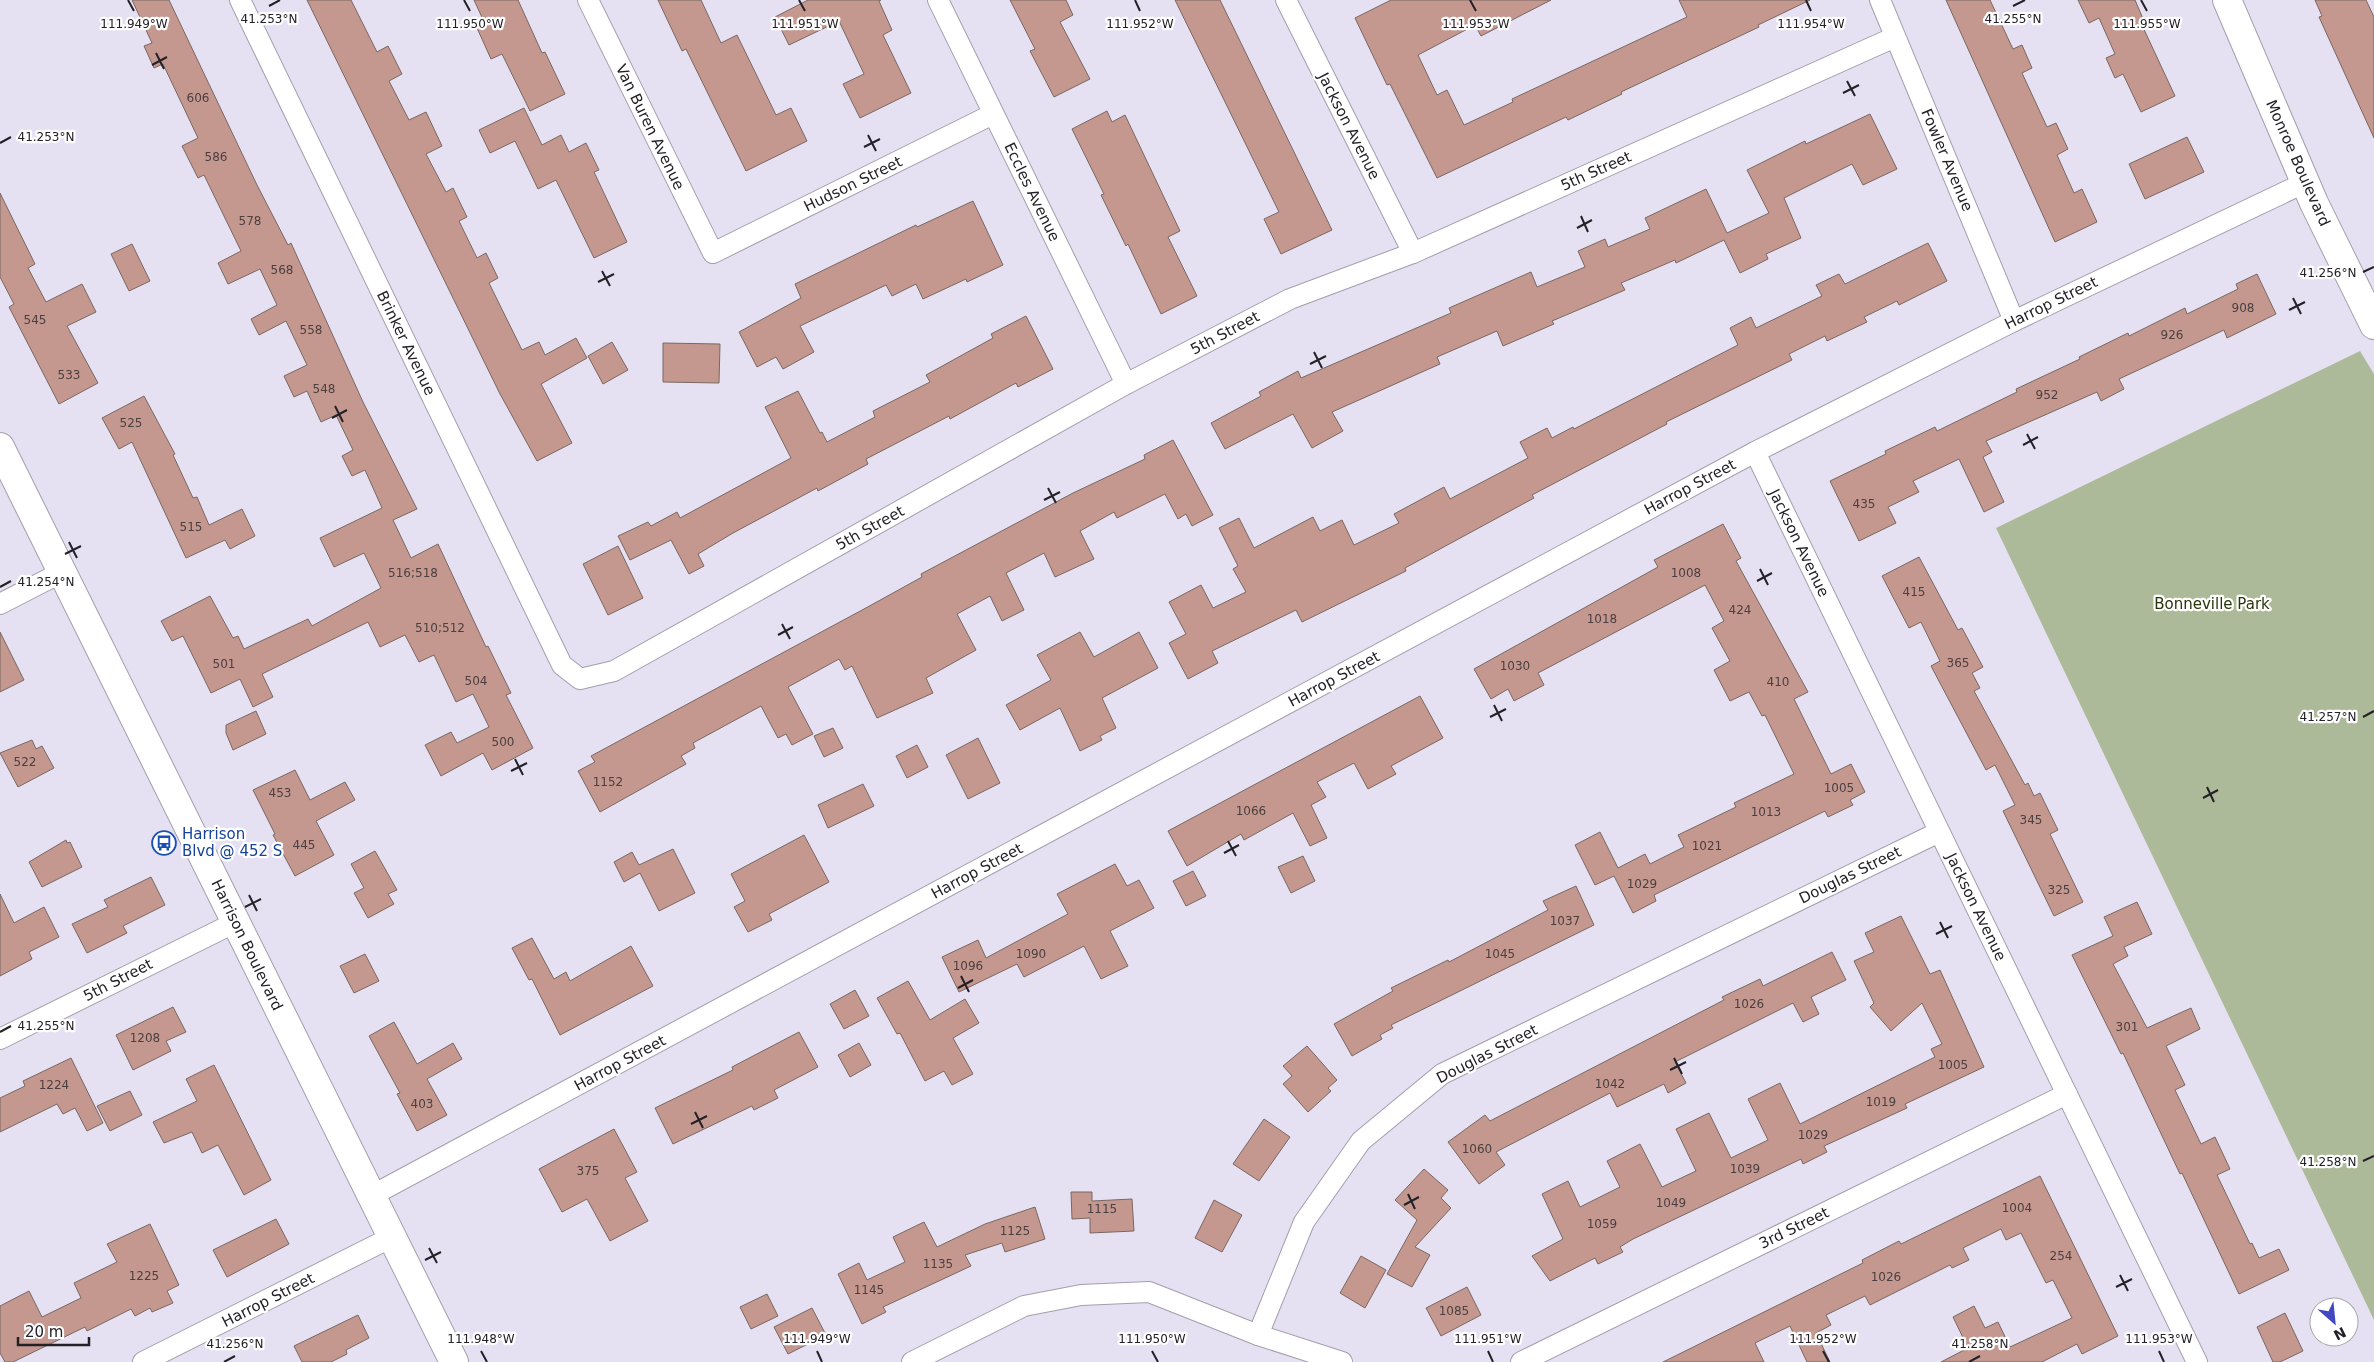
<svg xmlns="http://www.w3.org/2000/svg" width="2374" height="1362" font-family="'DejaVu Sans',sans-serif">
<rect width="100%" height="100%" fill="#e6e1f2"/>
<polygon fill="#adba99" points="2360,351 2374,374 2374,1320 1996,528"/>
<g fill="#c4988e" stroke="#796763">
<polygon points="132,0 169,0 257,185 288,245 291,243 363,402 417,509 393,520 411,558 438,544 486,647 488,646 511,693 506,695 533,748 492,770 483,753 441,776 425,745 451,732 457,743 489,727 473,694 456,702 434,655 419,662 405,635 380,647 368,622 262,674 273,697 253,707 240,679 211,693 183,636 172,641 161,621 210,596 233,638 238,636 244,649 308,619 312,626 381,588 364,553 334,567 320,538 382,508 365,470 352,476 342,456 353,450 336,415 321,422 307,391 294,397 284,376 307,365 286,321 259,335 251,319 277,305 260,269 228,284 218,263 241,251 204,175 198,178 182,146 198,138 163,64 154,68 144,46 152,43"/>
<polygon points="307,0 351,0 377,52 388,46 402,74 389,81 409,120 426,112 442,146 426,154 446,192 453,188 467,217 459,221 477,258 486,253 498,278 489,283 522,350 539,342 545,355 576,338 587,358 541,384 572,443 537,461 500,394"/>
<polygon points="474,0 518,0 542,53 545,52 565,94 530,111 502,54 491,59 477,28 485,24"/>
<polygon points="658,0 701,0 721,43 737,35 776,115 791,108 807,141 746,171 686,49 682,51"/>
<polygon points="808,0 881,0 879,1 892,30 883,35 911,93 860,118 843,84 864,74 839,21 789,45 775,17"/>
<polygon points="1010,0 1066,0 1073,15 1060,22 1090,79 1054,97 1030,51 1035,49"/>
<polygon points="1175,0 1220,0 1332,230 1281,254 1264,219 1279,212"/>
<polygon points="1391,0 1551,0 1481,36 1475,25 1418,55 1437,95 1447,90 1464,125 1513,102 1512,99 1687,17 1679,0 1810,0 1758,25 1759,27 1621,92 1622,94 1568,120 1566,117 1437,178 1390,84 1387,85 1355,18"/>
<polygon points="1946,0 1990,0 2013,49 2022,45 2032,68 2022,73 2047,127 2056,123 2068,149 2057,155 2074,193 2082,189 2097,222 2055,242"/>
<polygon points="2078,0 2135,0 2144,21 2141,23 2175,96 2141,112 2123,74 2115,78 2106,58 2115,54 2099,18 2089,23"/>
<polygon points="2315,0 2366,0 2374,17 2374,138 2319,17 2322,16"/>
<polygon points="524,108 542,145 561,135 569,152 586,143 599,170 594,172 627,242 594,258 556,180 538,189 515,141 490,153 479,130"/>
<polygon points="1107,111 1112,122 1125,115 1180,231 1168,237 1197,296 1161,314 1128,244 1126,246 1101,195 1104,194 1072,129"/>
<polygon points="1870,114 1897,169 1863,185 1852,164 1784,198 1801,238 1766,254 1768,259 1740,273 1724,240 1676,263 1675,260 1621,283 1625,290 1552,321 1554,324 1503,346 1497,331 1437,357 1440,364 1332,412 1343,431 1312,448 1293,414 1225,449 1211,423 1261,396 1259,392 1298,371 1301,378 1451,313 1449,308 1531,272 1537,287 1585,267 1578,251 1605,239 1608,247 1650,229 1645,218 1706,189 1727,233 1769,213 1747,170 1805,141 1806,144"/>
<polygon points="2187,137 2204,172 2145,199 2129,164"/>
<polygon points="0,193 35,264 28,268 46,302 82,284 96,312 67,326 98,383 59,404 9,307 14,304 0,277"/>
<polygon points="973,201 1003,265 967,282 966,279 923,299 916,284 892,296 886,285 800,326 814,352 783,369 776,357 757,367 739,332 801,298 795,284 916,225 917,227"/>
<polygon points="1928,243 1947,281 1899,305 1897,301 1864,317 1867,322 1827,341 1825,336 1789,354 1792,360 1666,422 1667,424 1532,495 1534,498 1405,568 1406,571 1302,622 1296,610 1212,651 1218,663 1188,679 1169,643 1186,634 1169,602 1201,585 1213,608 1246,592 1233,569 1238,566 1219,528 1239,518 1254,548 1313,517 1320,531 1342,520 1354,545 1399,523 1394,514 1444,487 1450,499 1528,458 1520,442 1547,428 1552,438 1573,427 1574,429 1738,345 1730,328 1751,317 1756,328 1822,296 1816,285 1839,274 1845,284"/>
<polygon points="132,244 150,281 129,291 111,254"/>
<polygon points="2257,274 2276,314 2227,338 2224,330 2119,379 2124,389 2101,401 2097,392 1986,441 1992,452 1983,457 2004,502 1984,512 1959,459 1913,481 1919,492 1888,507 1896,523 1859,541 1830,481 1886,454 1885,451 1935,427 1937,431 2017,392 2016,389 2080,359 2079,357 2128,333 2129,336 2185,308 2187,314 2238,289 2236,284"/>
<polygon points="1026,316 1053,369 1018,387 1016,383 950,419 949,416 866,459 868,464 818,491 817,488 733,533 698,554 704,566 689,574 671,540 630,560 618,536 648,522 651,526 677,512 680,518 791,458 765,407 798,391 820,433 822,432 827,442 875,417 873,411 930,382 926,375 993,338 991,334"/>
<polygon points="612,342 628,370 603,384 588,356"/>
<polygon points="663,343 720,344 719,383 663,382"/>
<polygon points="144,396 175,454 173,455 193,498 197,497 209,525 242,509 255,536 230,549 225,540 186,558 132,442 119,449 102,418"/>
<polygon points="1173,440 1213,515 1192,526 1186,514 1178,519 1165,494 1117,518 1114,512 1080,531 1094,559 1055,577 1044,553 1006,573 1024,610 1002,621 990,596 957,614 976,650 926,678 933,693 877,718 852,666 845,670 839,659 788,687 813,734 792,745 786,734 778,738 761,706 693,743 695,748 681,756 686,764 600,812 578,771 595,762 591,756 864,609 922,577 921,574 1073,493 1145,459 1144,455"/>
<polygon points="1723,524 1741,558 1736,561 1808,692 1794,699 1831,774 1851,764 1865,792 1850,800 1853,805 1828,817 1825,811 1654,895 1656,901 1633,913 1614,876 1595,885 1575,845 1600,832 1618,868 1645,854 1650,864 1684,847 1678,835 1736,807 1734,803 1794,774 1765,715 1762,716 1749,692 1730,701 1714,670 1730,661 1712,628 1724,621 1705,585 1538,673 1544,685 1514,701 1508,689 1491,699 1474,669 1658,567 1654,560"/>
<polygon points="618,546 643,598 608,615 583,564"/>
<polygon points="1919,557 1958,630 1962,628 1983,667 1972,673 1980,688 1974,691 2025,785 2028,783 2034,796 2040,793 2058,830 2050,834 2083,902 2054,916 2003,811 2015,805 1995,765 1986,770 1931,666 1940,661 1921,622 1909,628 1882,576"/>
<polygon points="0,632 24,680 0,692"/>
<polygon points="1080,632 1094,657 1139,632 1158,668 1102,698 1116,728 1100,736 1102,740 1080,751 1060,708 1020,730 1006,705 1051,680 1037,655"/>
<polygon points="1420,696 1443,738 1391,766 1396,774 1368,789 1354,763 1317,782 1326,797 1311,805 1327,838 1310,846 1293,813 1244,840 1241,834 1187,866 1168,831"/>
<polygon points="256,711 266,734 233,750 226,733 226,725"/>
<polygon points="833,728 843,748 824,757 814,736"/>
<polygon points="978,738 1000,783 968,799 946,755"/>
<polygon points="32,740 36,749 42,746 54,768 18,787 0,753"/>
<polygon points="917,745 928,767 907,778 896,756"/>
<polygon points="295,770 310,800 345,782 355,800 316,821 334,855 295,876 273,835 275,834 253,790"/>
<polygon points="863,784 874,806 828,828 818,805"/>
<polygon points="804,835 829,882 769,914 772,920 748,932 734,907 745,901 731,874"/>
<polygon points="66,840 67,843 70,842 82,867 42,887 29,862"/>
<polygon points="673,849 695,893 659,911 640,873 624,882 614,862 632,852 639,865"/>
<polygon points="375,851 397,890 388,894 394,904 368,918 354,893 364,888 351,864"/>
<polygon points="1303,856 1315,881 1291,893 1278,867"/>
<polygon points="1115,864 1127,886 1139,880 1154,908 1110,931 1128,966 1101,979 1084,946 1024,977 1017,964 959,992 942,957 978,940 986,958 1068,914 1057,894"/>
<polygon points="1193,871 1206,896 1186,906 1173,881"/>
<polygon points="151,877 165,905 123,926 127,933 87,953 72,924 108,907 104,900"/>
<polygon points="1576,886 1594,925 1391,1025 1393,1028 1380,1035 1382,1039 1352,1056 1334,1024 1393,991 1391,988 1448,960 1449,962 1548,910 1543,901"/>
<polygon points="0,894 14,923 44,907 59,937 29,952 32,959 0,976"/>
<polygon points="2137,902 2152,934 2124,947 2128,956 2113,964 2147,1028 2191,1008 2200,1029 2166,1046 2185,1085 2175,1090 2201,1144 2215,1137 2230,1169 2217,1175 2250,1244 2252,1243 2259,1258 2279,1249 2289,1270 2239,1294 2182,1173 2180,1174 2123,1053 2121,1054 2072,955 2113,936 2104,917"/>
<polygon points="1901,916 1930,974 1940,970 1984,1067 1905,1104 1907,1108 1824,1146 1827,1152 1803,1164 1801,1159 1633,1239 1620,1247 1623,1252 1598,1264 1595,1258 1550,1281 1532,1256 1563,1239 1542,1194 1568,1181 1580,1207 1620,1187 1607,1161 1640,1144 1662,1187 1696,1171 1676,1129 1709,1113 1731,1158 1768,1140 1748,1099 1780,1083 1800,1124 1935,1057 1931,1049 1942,1044 1922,1003 1891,1031 1870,1007 1874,1003 1854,961 1874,952 1865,933"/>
<polygon points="532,938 554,979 566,972 570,981 631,946 653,986 560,1035 532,979 529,980 512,948"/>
<polygon points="1832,952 1846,980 1811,997 1819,1014 1803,1022 1793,1003 1675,1062 1686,1083 1668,1093 1664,1084 1617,1107 1610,1093 1496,1152 1505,1165 1479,1184 1448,1142 1485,1115 1490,1121 1724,1000 1722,997 1760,979 1763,986"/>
<polygon points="365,954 379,981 354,993 340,966"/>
<polygon points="908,981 930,1020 965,999 979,1023 953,1038 973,1074 952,1085 944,1071 925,1081 900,1033 897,1034 877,998"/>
<polygon points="855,990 869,1016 844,1029 830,1004"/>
<polygon points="173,1007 186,1032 166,1041 171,1051 133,1070 116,1035"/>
<polygon points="394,1022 417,1064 453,1043 462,1059 427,1079 447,1115 417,1131 397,1094 400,1093 369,1036"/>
<polygon points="799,1032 818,1067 774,1090 778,1098 754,1110 752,1106 673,1144 655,1108 733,1070 732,1067"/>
<polygon points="859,1043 871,1065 850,1077 838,1055"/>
<polygon points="1307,1046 1337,1080 1328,1088 1331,1091 1308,1112 1283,1084 1292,1076 1283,1066"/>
<polygon points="71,1058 103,1123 87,1131 75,1108 63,1114 57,1104 0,1132 0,1098 25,1086 23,1081"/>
<polygon points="214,1065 271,1180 244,1195 218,1145 202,1153 192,1132 164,1143 153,1122 197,1101 186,1079"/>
<polygon points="130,1091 142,1115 110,1131 97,1106"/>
<polygon points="1264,1119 1290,1137 1259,1181 1233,1164"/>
<polygon points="614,1129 637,1172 625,1178 648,1221 610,1241 587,1199 562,1212 539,1169"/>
<polygon points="1424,1169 1448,1190 1441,1198 1451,1208 1415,1247 1430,1255 1412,1287 1387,1274 1417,1220 1395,1200"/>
<polygon points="2040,1176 2118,1336 2082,1354 2077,1344 2042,1362 1941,1362 1968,1348 1953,1317 1974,1306 1985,1328 1998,1322 2010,1347 2072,1318 2053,1280 2046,1283 2021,1233 2006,1240 2001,1229 1963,1248 1969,1260 1952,1268 1950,1265 1870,1305 1865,1296 1826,1315 1831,1325 1816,1333 1830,1362 1807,1362 1790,1326 1755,1343 1764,1362 1663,1362 1863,1263 1862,1260 1899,1241 1901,1244"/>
<polygon points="1071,1192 1092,1192 1092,1201 1132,1199 1134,1231 1090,1233 1090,1218 1072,1219"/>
<polygon points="1214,1200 1242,1215 1222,1252 1195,1238"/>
<polygon points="1035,1207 1045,1239 1005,1252 1002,1243 965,1255 971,1266 883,1307 886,1312 862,1324 838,1274 859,1263 867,1280 905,1262 893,1237 924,1222 937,1247 985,1224"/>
<polygon points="276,1219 289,1244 227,1277 213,1250"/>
<polygon points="150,1224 179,1285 167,1291 173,1303 152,1312 150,1308 135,1316 131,1309 87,1331 85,1327 13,1362 5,1362 0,1353 0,1306 29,1291 42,1317 81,1298 74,1283 117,1262 107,1244"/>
<polygon points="1361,1256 1386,1270 1365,1308 1340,1293"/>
<polygon points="1467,1287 1481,1315 1441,1336 1426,1308"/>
<polygon points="767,1294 778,1316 751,1329 740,1307"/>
<polygon points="812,1308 826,1335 788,1354 774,1327"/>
<polygon points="2285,1313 2303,1351 2280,1362 2273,1362 2257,1327"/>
<polygon points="358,1315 369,1338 346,1350 347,1354 331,1362 302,1362 294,1346"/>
</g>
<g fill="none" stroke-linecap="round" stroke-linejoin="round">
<g stroke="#a39eae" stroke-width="22">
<g id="minor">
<polyline points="240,0 562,665 580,679 614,671 1126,384 1290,299 1413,253 1895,37"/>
<polyline points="588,0 713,253 993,114"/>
<polyline points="938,0 1126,384"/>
<polyline points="1286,0 1413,253"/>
<polyline points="1880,0 2014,321"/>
<polyline points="1755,452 2197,1362"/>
<polyline points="0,604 62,572"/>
<polyline points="0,1039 236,922"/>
<polyline points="371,1196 1755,452 2014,321 2306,182"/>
<polyline points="1258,1335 1304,1222 1361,1141 1442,1074 1939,832"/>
<polyline points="143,1362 392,1237"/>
<polyline points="912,1362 1024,1306 1081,1295 1149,1292 1258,1335 1342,1362"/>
<polyline points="1521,1362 2067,1094"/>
</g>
</g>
<g stroke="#a39eae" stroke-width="30">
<g id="secondary">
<polyline points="2227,0 2314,203 2374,325"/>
<polyline points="0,447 454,1362"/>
</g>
</g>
<use href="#minor" stroke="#fff" stroke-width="20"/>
<use href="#secondary" stroke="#fff" stroke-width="28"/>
</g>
<path fill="none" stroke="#232127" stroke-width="2" d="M128 0 134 11M464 0 470 11M799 0 805 11M1135 0 1140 11M1470 0 1476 11M1806 0 1811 11M2141 0 2147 11M269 6 280 0M2013 6 2025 0M156 53 164 69M152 65 167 57M1847 81 1855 96M1843 93 1859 85M868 135 876 151M0 143 11 137M864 147 880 139M1581 216 1588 232M1577 228 1592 220M602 271 610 286M2363 272 2374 267M598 282 614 274M2293 298 2301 314M2289 310 2305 302M1314 352 1322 368M1310 364 1326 356M335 406 343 422M332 418 347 410M2027 434 2035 449M2023 445 2038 437M1048 488 1056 503M1044 500 1060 492M69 542 77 558M65 554 81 546M1760 569 1768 585M1757 581 1772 573M0 587 11 581M782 624 790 639M778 635 793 627M1494 705 1502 721M1490 717 1506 709M2363 717 2374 711M515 759 523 775M511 771 527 763M2207 787 2214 802M2203 798 2218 790M1228 841 1236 856M1224 853 1239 845M249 895 257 911M245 907 261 899M1940 922 1948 938M1936 934 1952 926M961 976 969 992M958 988 973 980M0 1032 11 1026M1674 1058 1682 1074M1670 1070 1686 1062M695 1112 703 1128M691 1124 707 1116M2363 1161 2374 1156M1408 1194 1415 1209M1404 1205 1419 1197M429 1248 437 1263M425 1260 441 1252M2120 1275 2128 1291M2116 1287 2132 1279M481 1351 487 1362M817 1351 822 1362M1152 1351 1158 1362M1488 1351 1493 1362M1823 1351 1829 1362M2159 1351 2164 1362M224 1362 235 1356M1969 1362 1980 1356"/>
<defs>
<g id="bus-ring" transform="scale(1.25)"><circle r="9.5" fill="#fff" stroke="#1a4fb4" stroke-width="1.5"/><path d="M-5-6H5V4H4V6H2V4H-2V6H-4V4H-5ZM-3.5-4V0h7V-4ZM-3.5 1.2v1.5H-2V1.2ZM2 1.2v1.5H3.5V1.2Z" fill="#1a4fb4"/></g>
</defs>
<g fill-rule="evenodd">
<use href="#bus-ring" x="164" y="843"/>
</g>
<g text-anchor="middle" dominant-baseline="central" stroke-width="4.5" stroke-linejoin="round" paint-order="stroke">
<g font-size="12" fill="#4b3f41">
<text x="198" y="98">606</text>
<text x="216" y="157">586</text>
<text x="250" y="221">578</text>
<text x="282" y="270">568</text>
<text x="2243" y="308">908</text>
<text x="35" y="320">545</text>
<text x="311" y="330">558</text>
<text x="2172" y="335">926</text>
<text x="69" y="375">533</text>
<text x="324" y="389">548</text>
<text x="2047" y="395">952</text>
<text x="131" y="423">525</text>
<text x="1864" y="504">435</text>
<text x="191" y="527">515</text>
<text x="413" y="573">516;518</text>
<text x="1686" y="573">1008</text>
<text x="1914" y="592">415</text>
<text x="1740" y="610">424</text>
<text x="1602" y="619">1018</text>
<text x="440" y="628">510;512</text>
<text x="1958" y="663">365</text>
<text x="224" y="664">501</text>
<text x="1515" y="666">1030</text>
<text x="476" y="681">504</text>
<text x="1778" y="682">410</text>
<text x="503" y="742">500</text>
<text x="25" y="762">522</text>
<text x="608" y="782">1152</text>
<text x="1839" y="788">1005</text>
<text x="280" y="793">453</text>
<text x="1251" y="811">1066</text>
<text x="1766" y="812">1013</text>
<text x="2031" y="820">345</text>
<text x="304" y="845">445</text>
<text x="1707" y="846">1021</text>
<text x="1642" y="884">1029</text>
<text x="2059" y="890">325</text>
<text x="1565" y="921">1037</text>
<text x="1031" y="954">1090</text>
<text x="1500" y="954">1045</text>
<text x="968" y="966">1096</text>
<text x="1749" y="1004">1026</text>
<text x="2127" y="1027">301</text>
<text x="145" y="1038">1208</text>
<text x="1953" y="1065">1005</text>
<text x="1610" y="1084">1042</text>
<text x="54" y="1085">1224</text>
<text x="1881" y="1102">1019</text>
<text x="422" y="1104">403</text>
<text x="1813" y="1135">1029</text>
<text x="1477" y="1149">1060</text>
<text x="1745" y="1169">1039</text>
<text x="588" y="1171">375</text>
<text x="1671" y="1203">1049</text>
<text x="2017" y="1208">1004</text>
<text x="1102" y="1209">1115</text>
<text x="1602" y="1224">1059</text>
<text x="1015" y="1231">1125</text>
<text x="2061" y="1256">254</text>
<text x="938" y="1264">1135</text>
<text x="144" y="1276">1225</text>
<text x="1886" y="1277">1026</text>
<text x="869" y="1290">1145</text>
<text x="1454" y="1311">1085</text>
</g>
<g font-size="15" fill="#232127" stroke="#fff">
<text transform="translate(1349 126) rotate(63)">Jackson Avenue</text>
<text transform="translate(650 127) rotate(64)">Van Buren Avenue</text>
<text transform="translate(1947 160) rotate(67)">Fowler Avenue</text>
<text transform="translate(2298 163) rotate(66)">Monroe Boulevard</text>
<text transform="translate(1596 171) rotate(-24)">5th Street</text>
<text transform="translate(853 184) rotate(-26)">Hudson Street</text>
<text transform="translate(1032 192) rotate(64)">Eccles Avenue</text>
<text transform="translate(2051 303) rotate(-26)">Harrop Street</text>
<text transform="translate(1225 333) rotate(-28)">5th Street</text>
<text transform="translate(406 343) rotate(64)">Brinker Avenue</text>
<text transform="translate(1690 487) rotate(-28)">Harrop Street</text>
<text transform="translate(870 528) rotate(-29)">5th Street</text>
<text transform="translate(1799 543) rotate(64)">Jackson Avenue</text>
<text transform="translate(1334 679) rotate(-28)">Harrop Street</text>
<text transform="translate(977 871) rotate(-28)">Harrop Street</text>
<text transform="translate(1850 875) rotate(-26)">Douglas Street</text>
<text transform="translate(1976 907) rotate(64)">Jackson Avenue</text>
<text transform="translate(247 945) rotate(64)">Harrison Boulevard</text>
<text transform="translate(118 980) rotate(-27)">5th Street</text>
<text transform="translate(1487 1054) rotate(-27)">Douglas Street</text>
<text transform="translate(620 1063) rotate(-28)">Harrop Street</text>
<text transform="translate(1794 1228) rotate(-26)">3rd Street</text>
<text transform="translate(268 1300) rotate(-27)">Harrop Street</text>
</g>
<g font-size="15" fill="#283609" stroke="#fff">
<text x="2212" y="604">Bonneville Park</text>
</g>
<g font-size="15" fill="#164399" stroke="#fff" text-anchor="start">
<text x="182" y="834">Harrison<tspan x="182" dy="17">Blvd @ 452 S</tspan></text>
</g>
</g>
<g font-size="12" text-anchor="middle" fill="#232127" stroke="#fff" stroke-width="4.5" stroke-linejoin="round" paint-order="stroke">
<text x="269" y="23">41.253°N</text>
<text x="2013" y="23">41.255°N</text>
<text x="134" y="28">111.949°W</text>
<text x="470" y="28">111.950°W</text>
<text x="805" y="28">111.951°W</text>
<text x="1140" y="28">111.952°W</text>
<text x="1476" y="28">111.953°W</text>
<text x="1811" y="28">111.954°W</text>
<text x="2147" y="28">111.955°W</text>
<text x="46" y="141">41.253°N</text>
<text x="2328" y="277">41.256°N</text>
<text x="46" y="586">41.254°N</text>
<text x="2328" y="721">41.257°N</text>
<text x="46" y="1030">41.255°N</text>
<text x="2328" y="1166">41.258°N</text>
<text x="481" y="1343">111.948°W</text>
<text x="817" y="1343">111.949°W</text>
<text x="1152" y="1343">111.950°W</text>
<text x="1488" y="1343">111.951°W</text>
<text x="1823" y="1343">111.952°W</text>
<text x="2159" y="1343">111.953°W</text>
<text x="235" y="1348">41.256°N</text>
<text x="1980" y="1348">41.258°N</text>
</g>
<g transform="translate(2334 1322) rotate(153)"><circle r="24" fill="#ffffff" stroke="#a7a6a9"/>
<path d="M0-4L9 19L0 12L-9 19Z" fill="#4248bd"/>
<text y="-8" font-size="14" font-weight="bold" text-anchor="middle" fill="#232127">N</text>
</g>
<path d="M18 1337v8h71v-8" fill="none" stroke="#232127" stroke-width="2.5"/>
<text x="25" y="1337" font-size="15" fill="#232127" stroke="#ffffff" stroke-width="4" paint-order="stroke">20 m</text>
</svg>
